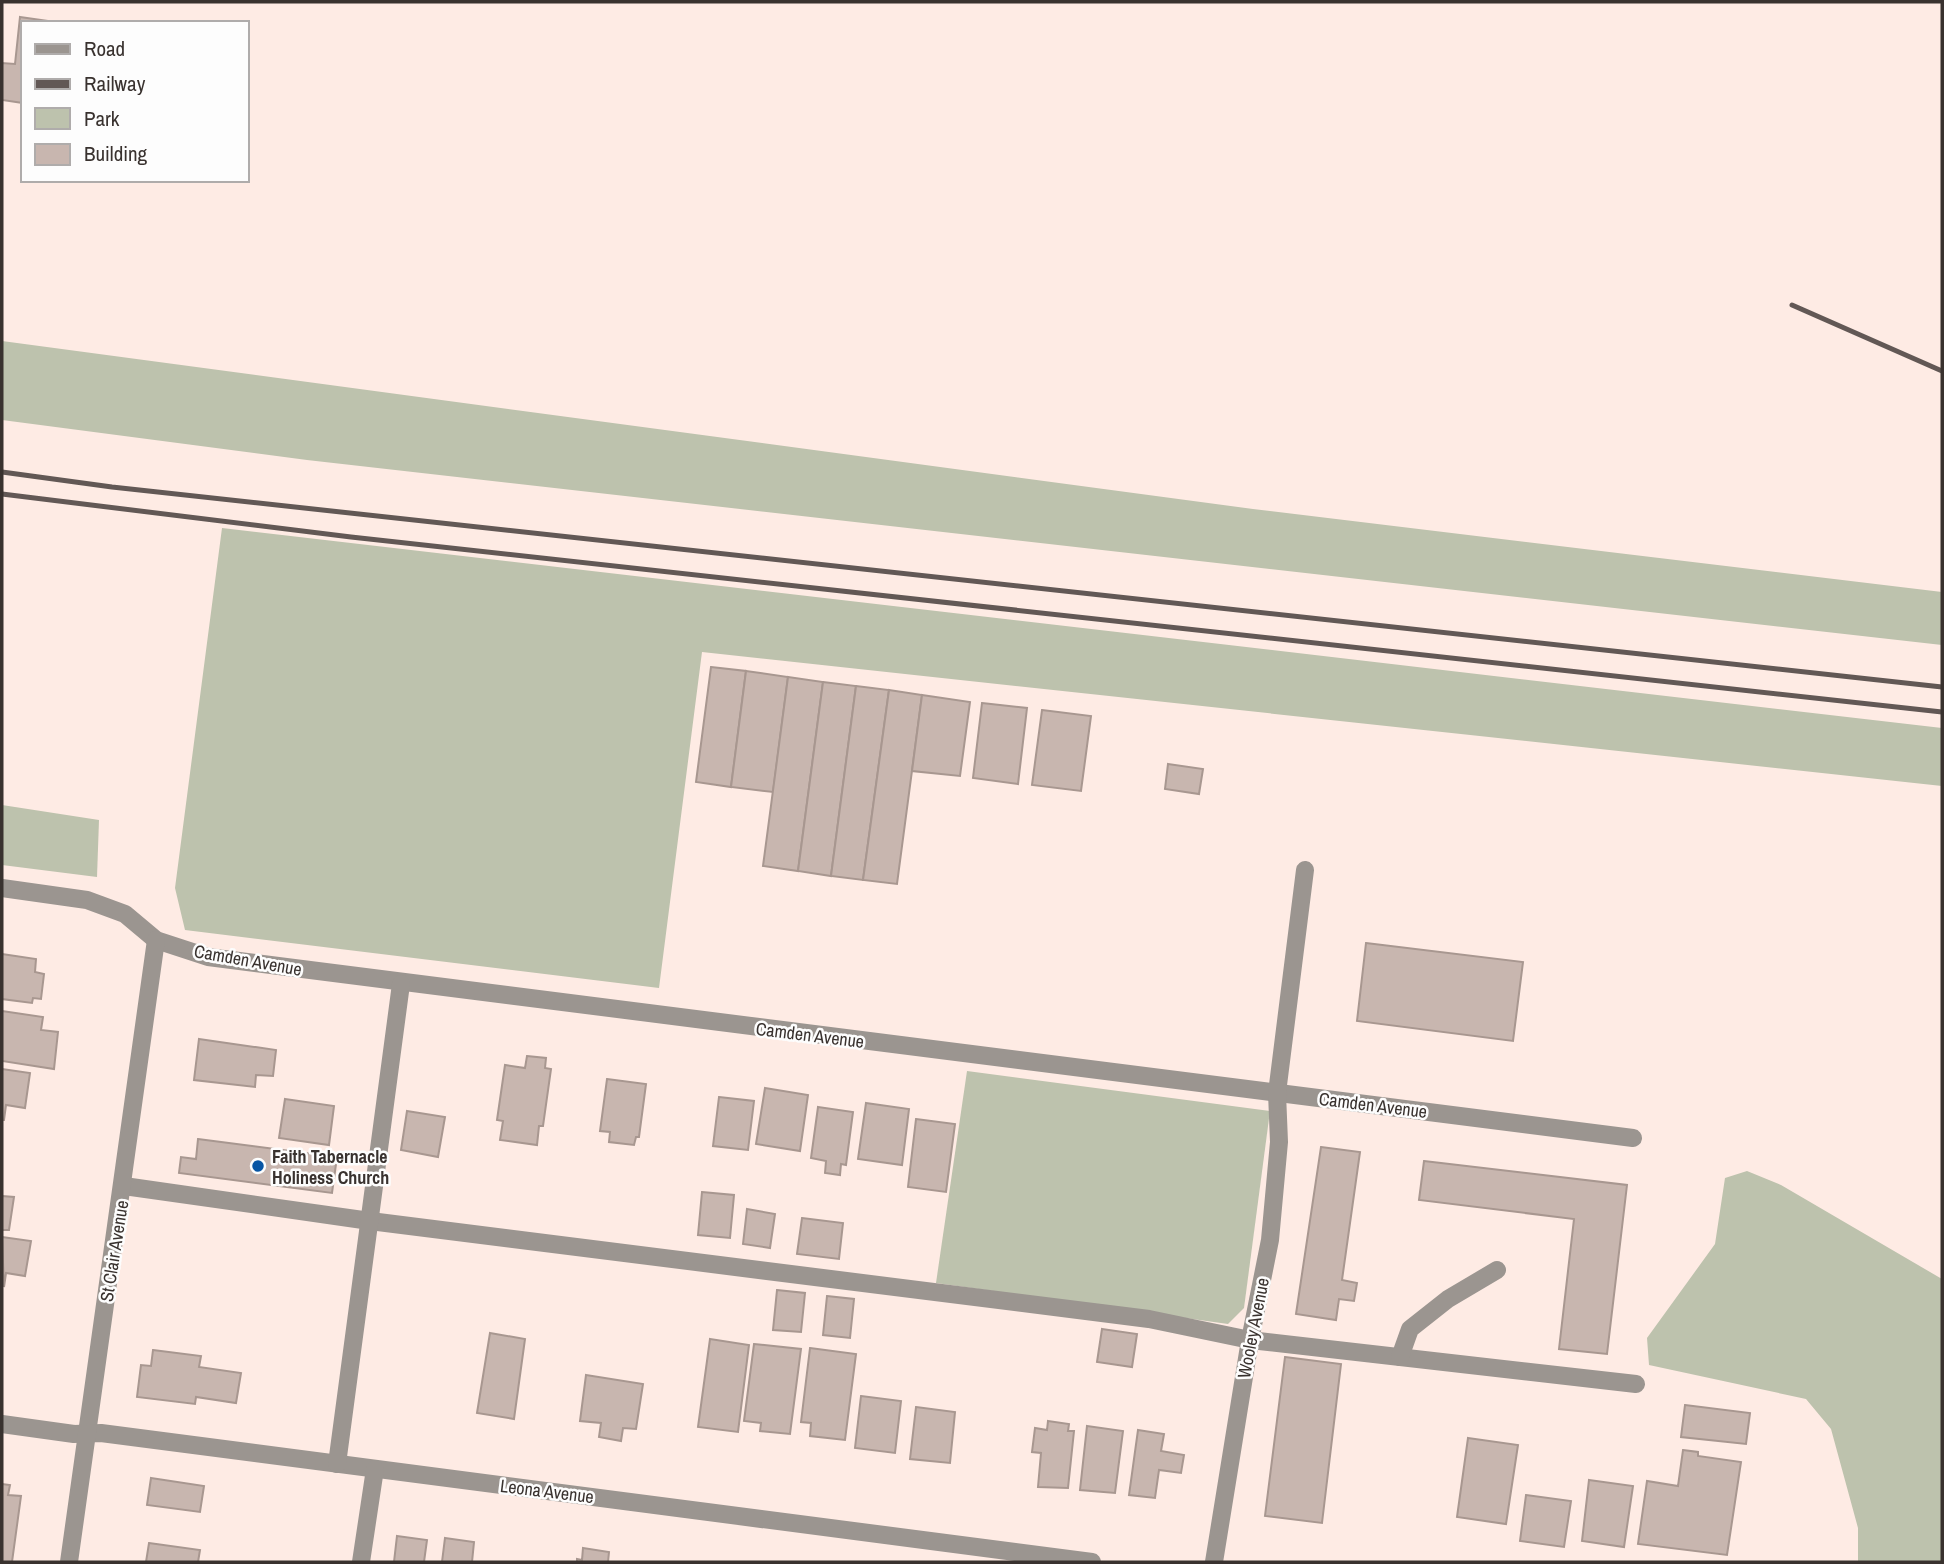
<svg xmlns="http://www.w3.org/2000/svg" width="1944" height="1564" font-family="'Archivo Narrow',sans-serif">
<rect width="100%" height="100%" fill="#feebe4"/>
<g fill="#bdc2ad">
<polygon points="2,341 1253,509 1942,592 1942,645 307,460 2,420"/>
<polygon points="222,528 1942,728 1942,786 702,652 659,988 185,930 175,888"/>
<polygon points="2,805 99,820 97,877 2,865"/>
<polygon points="967,1071 1270,1111 1244,1308 1228,1324 936,1283"/>
<polygon points="1747,1171 1781,1185 1942,1279 1942,1562 1858,1562 1858,1528 1831,1429 1806,1399 1649,1365 1647,1338 1715,1244 1725,1178"/>
</g>
<g fill="#c8b6af" stroke="#a89790" stroke-width="2">
<polygon points="20,17 62,23 23,23 23,103 2,100 2,63 15,64"/>
<polygon points="711,667 746,671 731,787 696,782"/>
<polygon points="746,671 788,677 773,792 731,787"/>
<polygon points="788,677 823,682 798,871 763,866"/>
<polygon points="823,682 856,686 831,876 798,871"/>
<polygon points="856,686 889,690 863,880 831,876"/>
<polygon points="889,690 922,695 897,884 863,880"/>
<polygon points="922,695 970,702 960,776 912,771"/>
<polygon points="982,703 1027,708 1018,784 973,778"/>
<polygon points="1042,710 1091,716 1081,791 1032,785"/>
<polygon points="1168,764 1203,769 1199,794 1165,789"/>
<polygon points="1366,943 1523,962 1513,1041 1357,1021"/>
<polygon points="2,954 36,959 35,972 44,974 41,999 33,998 32,1003 2,999"/>
<polygon points="2,1011 43,1017 41,1030 58,1032 54,1069 2,1061"/>
<polygon points="199,1039 276,1050 273,1076 256,1075 255,1087 194,1080"/>
<polygon points="527,1056 546,1058 545,1068 551,1069 543,1126 539,1126 537,1145 500,1140 503,1121 497,1120 505,1065 525,1068"/>
<polygon points="2,1069 30,1073 25,1108 6,1105 4,1120 2,1120"/>
<polygon points="607,1079 646,1084 639,1137 636,1137 634,1145 609,1142 610,1132 600,1131"/>
<polygon points="765,1088 808,1095 800,1151 756,1144"/>
<polygon points="719,1097 754,1101 748,1150 713,1146"/>
<polygon points="285,1099 334,1106 329,1145 279,1138"/>
<polygon points="866,1103 909,1109 902,1165 858,1159"/>
<polygon points="818,1107 853,1112 846,1165 841,1164 840,1175 825,1173 826,1161 811,1158"/>
<polygon points="407,1111 445,1117 438,1157 401,1150"/>
<polygon points="916,1119 955,1124 946,1192 908,1187"/>
<polygon points="198,1139 337,1157 332,1193 179,1173 181,1157 196,1159"/>
<polygon points="1321,1147 1360,1152 1342,1280 1357,1283 1354,1301 1339,1299 1336,1320 1296,1314"/>
<polygon points="1424,1161 1627,1185 1607,1354 1559,1349 1574,1219 1419,1200"/>
<polygon points="702,1192 734,1195 730,1238 698,1235"/>
<polygon points="2,1196 14,1197 9,1230 2,1230"/>
<polygon points="747,1209 775,1214 770,1248 743,1244"/>
<polygon points="802,1218 843,1223 839,1259 797,1254"/>
<polygon points="2,1237 31,1241 25,1276 6,1273 4,1287"/>
<polygon points="777,1290 805,1293 801,1332 773,1330"/>
<polygon points="827,1296 854,1299 850,1338 823,1335"/>
<polygon points="1102,1329 1137,1334 1132,1367 1097,1362"/>
<polygon points="490,1333 525,1339 514,1419 477,1413"/>
<polygon points="710,1339 749,1345 738,1432 698,1427"/>
<polygon points="754,1344 801,1349 790,1434 760,1431 761,1423 744,1421"/>
<polygon points="810,1348 856,1354 845,1440 810,1436 811,1423 801,1422"/>
<polygon points="153,1350 201,1356 199,1367 241,1373 236,1403 196,1397 195,1404 137,1397 141,1365 151,1366"/>
<polygon points="1285,1357 1341,1364 1322,1523 1265,1516"/>
<polygon points="586,1375 643,1384 636,1429 623,1428 621,1441 599,1437 601,1423 580,1421"/>
<polygon points="861,1396 901,1401 895,1453 855,1448"/>
<polygon points="1685,1405 1750,1413 1746,1444 1681,1437"/>
<polygon points="916,1407 955,1412 950,1463 910,1459"/>
<polygon points="1048,1421 1069,1424 1068,1431 1074,1431 1068,1488 1038,1487 1041,1453 1032,1452 1035,1428 1047,1430"/>
<polygon points="1087,1426 1123,1431 1115,1493 1080,1490"/>
<polygon points="1138,1430 1164,1434 1161,1451 1184,1455 1181,1473 1159,1470 1155,1498 1129,1495"/>
<polygon points="1468,1438 1518,1445 1506,1524 1457,1517"/>
<polygon points="1683,1450 1698,1452 1698,1456 1741,1462 1727,1555 1638,1544 1647,1481 1678,1486"/>
<polygon points="151,1478 204,1486 200,1512 147,1505"/>
<polygon points="1589,1480 1633,1486 1624,1547 1582,1541"/>
<polygon points="2,1484 10,1485 8,1495 21,1496 12,1562 2,1562"/>
<polygon points="1526,1495 1571,1501 1564,1547 1520,1541"/>
<polygon points="397,1536 427,1540 424,1562 394,1562"/>
<polygon points="445,1538 474,1542 472,1562 442,1562"/>
<polygon points="149,1543 200,1550 198,1562 146,1562"/>
<polygon points="583,1548 609,1552 608,1562 577,1562 577,1559 582,1560"/>
</g>
<g fill="none" stroke-linecap="round" stroke-linejoin="round">
<g stroke="#9b9590" stroke-width="18">
<polyline points="2,888 87,900 125,914 156,940 208,957 1633,1138"/>
<polyline points="124,1186 370,1221 1149,1319 1250,1340 1636,1384"/>
<polyline points="1400,1357 1410,1329 1448,1299 1497,1270"/>
<polyline points="2,1424 74,1434 101,1433 1092,1562"/>
<polyline points="337,1464 401,984"/>
<polyline points="69,1562 156,940"/>
<polyline points="361,1562 375,1469"/>
<polyline points="1214,1562 1250,1340 1270,1240 1279,1142 1277,1093 1305,870"/>
</g>
<g stroke="#625855" stroke-width="5">
<polyline points="1792,305 1942,371"/>
<polyline points="2,472 112,487 1942,687"/>
<polyline points="2,494 351,537 1942,712"/>
</g>
</g>
<circle fill="#0855a4" stroke="#fdfdfd" stroke-width="2.5" cx="258" cy="1166" r="7"/>
<g text-anchor="middle" dominant-baseline="central" stroke-width="5" stroke-linejoin="round" paint-order="stroke">
<g font-size="18" fill="#39322f" stroke="#fdfdfd">
<text transform="translate(248 960) rotate(10)">Camden Avenue</text>
<text transform="translate(810 1035) rotate(7)">Camden Avenue</text>
<text transform="translate(1373 1105) rotate(7)">Camden Avenue</text>
<text transform="translate(114 1251) rotate(-81)">St Clair Avenue</text>
<text transform="translate(1253 1328) rotate(-79)">Wooley Avenue</text>
<text transform="translate(547 1491) rotate(7)">Leona Avenue</text>
</g>
<g font-size="18" font-weight="bold" fill="#39322f" stroke="#fdfdfd" text-anchor="start">
<text x="272" y="1156">Faith Tabernacle<tspan x="272" dy="21">Holiness Church</tspan></text>
</g>
</g>
<rect width="1944" height="1564" fill="none" stroke="#39322f" stroke-width="7"/>
<rect x="21" y="21" width="228" height="161" fill="#fdfdfd" stroke="#afacab" stroke-width="2"/>
<rect x="35" y="44" width="35" height="10" fill="#9b9590" stroke="#afacab" stroke-width="2"/>
<text x="84" y="56" font-size="21" fill="#39322f">Road</text>
<rect x="35" y="79" width="35" height="10" fill="#625855" stroke="#afacab" stroke-width="2"/>
<text x="84" y="91" font-size="21" fill="#39322f">Railway</text>
<rect x="35" y="108" width="35" height="21" fill="#bdc2ad" stroke="#afacab" stroke-width="2"/>
<text x="84" y="126" font-size="21" fill="#39322f">Park</text>
<rect x="35" y="144" width="35" height="21" fill="#c8b6af" stroke="#afacab" stroke-width="2"/>
<text x="84" y="161" font-size="21" fill="#39322f">Building</text>
</svg>
